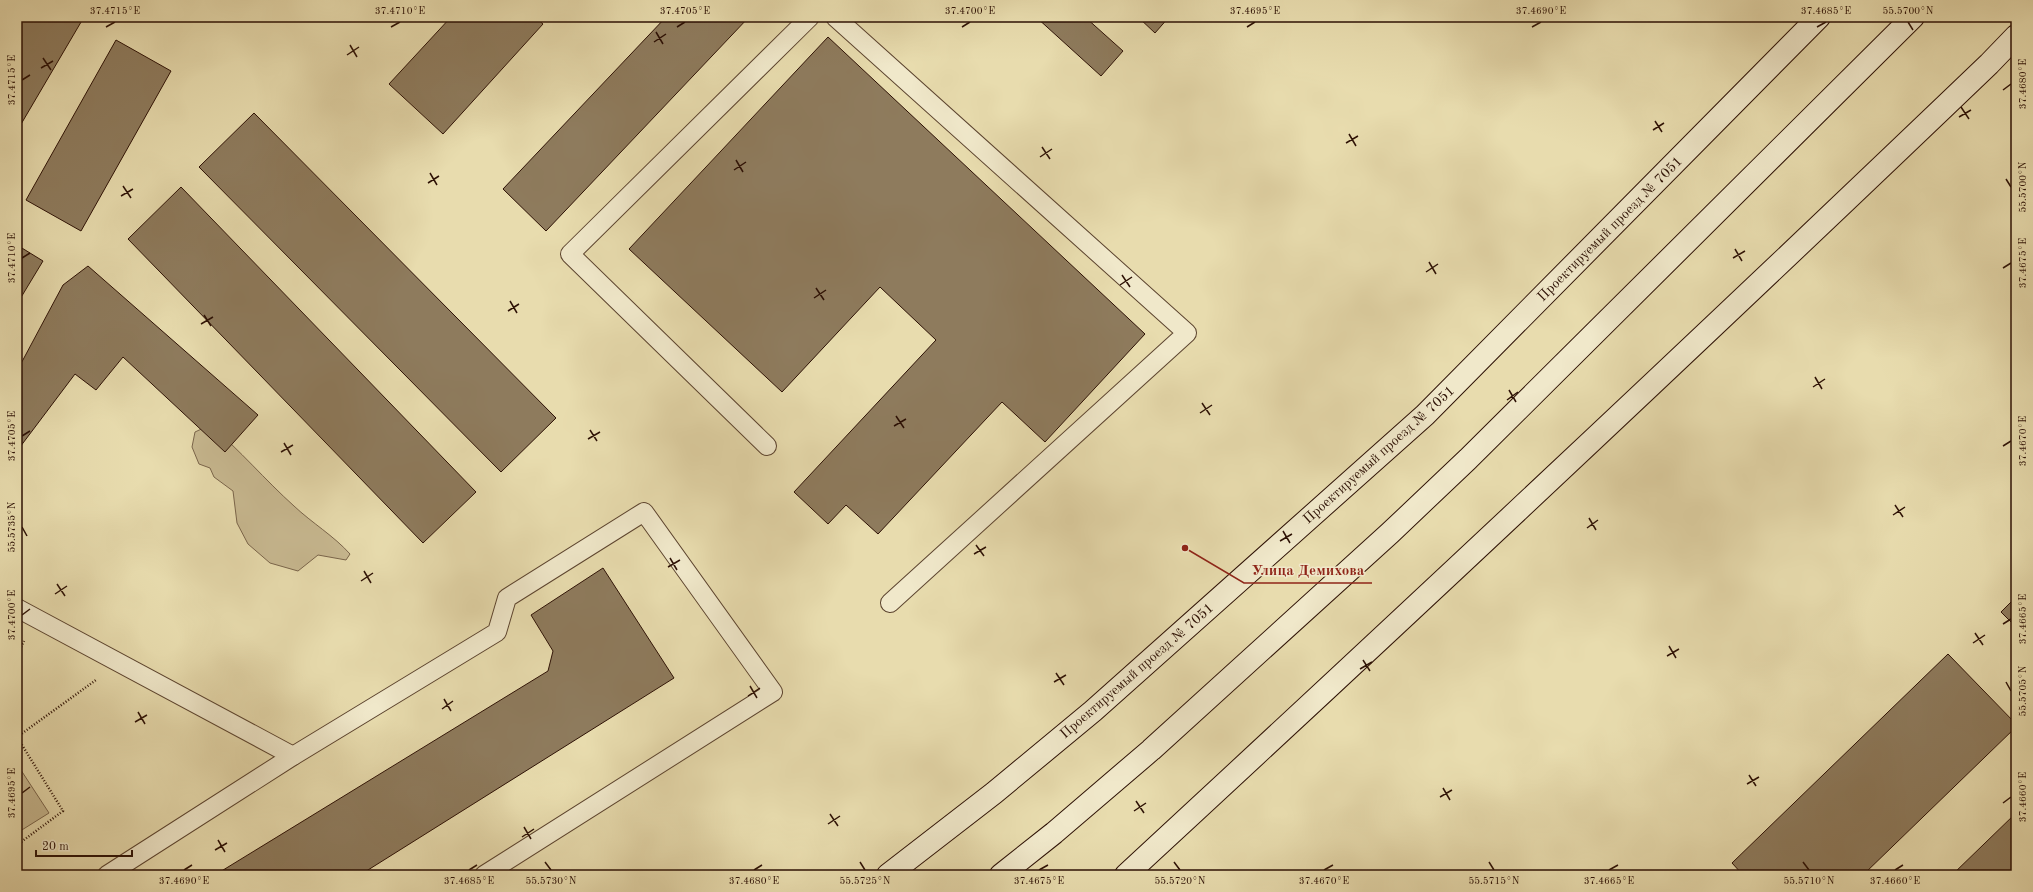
<svg xmlns="http://www.w3.org/2000/svg" width="2033" height="892" font-family="'Old Standard TT',serif">
<rect width="100%" height="100%" fill="#e8dcae"/>
<filter id="stains"><feTurbulence type="fractalNoise" baseFrequency=".005" numOctaves="4"/><feColorMatrix values="0 0 0 0 .2 0 0 0 0 .09 0 0 0 0 .02 0 0 0 .5 -.17"/></filter>
<radialGradient id="worn" r=".72"><stop offset=".6" stop-color="#630" stop-opacity="0"/><stop offset="1" stop-color="#630" stop-opacity=".3"/></radialGradient>
<g fill="#c8b991" stroke="#7a654b">
<path d="M210 425C240 450 265 480 294 506 312 523 334 536 350 554L346 560 318 555 298 571 270 563 248 544 237 523 233 491 214 477 210 468 199 464 192 447 195 432Z"/>
<polygon points="17,764 49,813 17,833"/>
</g>
<g fill="#8e7b5d" stroke="#2d1105">
<polygon points="17,17 84,17 17,131"/>
<polygon points="451,17 535,17 543,24 443,134 389,84"/>
<polygon points="666,17 749,17 546,231 503,189"/>
<polygon points="1036,17 1085,17 1123,51 1101,76"/>
<polygon points="1138,17 1169,17 1155,33"/>
<polygon points="828,37 1145,334 1045,442 1002,402 878,534 846,505 828,524 794,492 936,340 880,287 782,392 629,249"/>
<polygon points="116,40 171,71 81,231 26,200"/>
<polygon points="254,113 556,418 501,472 199,167"/>
<polygon points="181,187 476,492 423,543 128,239"/>
<polygon points="17,245 43,261 17,304"/>
<polygon points="88,266 258,415 225,452 123,357 96,390 75,374 17,451 17,371 63,285"/>
<polygon points="603,568 674,678 360,875 215,875 548,671 553,651 531,615"/>
<polygon points="2016,597 2016,627 2001,612"/>
<polygon points="1948,654 2016,724 2016,727 1863,875 1743,875 1732,863"/>
<polygon points="2016,813 2016,875 1952,875"/>
</g>
<g fill="none" stroke-linecap="round" stroke-linejoin="round">
<g stroke="#5c442f" stroke-width="20">
<g id="lane">
<polyline points="835,17 1187,333 890,603"/>
<polyline points="767,446 570,254 810,17"/>
<polyline points="17,608 293,756"/>
<polyline points="107,875 293,756 497,632 507,598 644,512 773,692 484,875"/>
</g>
</g>
<g stroke="#2d1105" stroke-width="24">
<g id="secondary">
<polyline points="888,875 994,793 1093,711 1425,415 1819,17"/>
<polyline points="1001,875 1054,833 1151,750 1390,533 1468,459 1913,17"/>
<path d="M1126 875C1416 607 1704 337 1989 64L2016 36"/>
</g>
</g>
<g stroke="#2d1105" stroke-width="2.5" stroke-dasharray="1 2" stroke-linecap="butt">
<polyline points="17,655 24,641"/>
<polyline points="17,737 63,811 17,845"/>
<polyline points="17,737 96,680"/>
</g>
<use href="#lane" stroke="#f0e8ca" stroke-width="18"/>
<use href="#secondary" stroke="#f0e8ca" stroke-width="22"/>
</g>
<path fill="none" stroke="#2d1105" stroke-width="1.5" d="M1908 22 1913 30M106 27 115 22M391 27 400 22M677 27 685 22M962 27 970 22M1247 27 1255 22M1532 27 1541 22M1817 27 1826 22M656 32 663 44M654 42 666 34M350 45 357 57M347 55 359 47M43 58 51 70M41 68 53 61M22 80 30 75M2003 90 2011 84M1961 107 1969 119M1959 117 1971 110M1655 121 1662 132M1653 130 1664 123M1349 134 1356 146M1346 143 1358 136M1042 147 1050 159M1040 157 1052 149M736 160 743 172M734 170 746 162M430 173 437 185M2006 179 2011 187M428 183 439 176M123 186 131 198M121 196 133 189M1735 249 1742 261M22 258 30 253M1733 258 1745 251M1429 262 1436 274M2003 268 2011 263M1426 272 1438 264M1122 275 1130 287M1120 285 1132 277M816 288 824 300M814 298 826 290M510 301 517 313M508 311 519 304M204 315 211 326M201 324 213 317M1815 377 1822 389M1813 387 1825 379M1509 390 1516 402M1507 400 1518 392M1202 403 1210 415M1200 413 1212 405M896 416 904 428M894 426 906 419M590 430 597 441M22 436 30 431M588 439 600 432M284 443 291 455M2003 446 2011 441M281 452 293 445M1895 505 1903 517M1893 515 1905 507M1589 518 1596 530M22 527 27 536M1587 528 1598 520M1283 531 1290 543M1280 541 1292 534M976 545 984 556M974 554 986 547M670 558 677 570M668 567 680 560M364 571 371 583M361 581 373 573M57 584 65 596M55 594 67 586M22 615 30 609M2003 624 2011 619M1975 633 1983 645M1973 643 1985 635M1669 646 1676 658M1667 656 1679 649M1363 660 1370 671M1360 669 1372 662M1056 673 1064 685M1054 682 1066 675M2006 682 2011 691M750 686 757 698M748 696 760 688M444 699 451 711M442 709 453 701M138 712 145 724M135 722 147 715M1749 775 1756 786M1747 784 1759 777M1443 788 1450 800M22 793 30 787M1440 797 1452 790M1136 801 1144 813M2003 803 2011 797M1134 811 1146 803M830 814 838 826M828 824 840 816M524 827 531 839M522 837 534 829M218 840 225 852M215 850 227 843M545 862 551 870M860 862 865 870M1174 862 1180 870M1489 862 1494 870M1803 862 1809 870M184 870 192 865M469 870 477 865M754 870 762 865M1039 870 1048 865M1324 870 1333 865M1609 870 1618 865M1895 870 1903 865"/>
<g text-anchor="middle" dominant-baseline="central" stroke-width="3" stroke-linejoin="round" paint-order="stroke">
<g font-size="14" fill="#2d1105" stroke="#f0e8ca">
<text transform="translate(1610 229) rotate(-45)">Проектируемый проезд № 7051</text>
<text transform="translate(1379 455) rotate(-42)">Проектируемый проезд № 7051</text>
<text transform="translate(1137 671) rotate(-41)">Проектируемый проезд № 7051</text>
</g>
</g>
<path fill="none" stroke="#8f2418" stroke-width="1.5" d="M1185 548L1244 583H1372"/>
<circle fill="#8f2418" stroke="#f0e8ca" stroke-width="1.5" cx="1185" cy="548" r="4"/>
<g font-size="15" text-anchor="middle" font-weight="bold" fill="#8f2418" stroke="#f0e8ca" stroke-width="3" stroke-linejoin="round" paint-order="stroke">
<text x="1308" y="575">Улица Демихова</text>
</g>
<rect width="2033" height="892" fill="none" stroke="#e8dcae" stroke-width="44"/>
<path d="M36 850v6h96v-6" fill="none" stroke="#2d1105" stroke-width="2"/>
<text x="42" y="850" font-size="12" fill="#2d1105" stroke="#f0e8ca" stroke-width="3" paint-order="stroke">20 m</text>
<rect x="22" y="22" width="1989" height="848" fill="none" stroke="#2d1105" stroke-width="1.5"/>
<g font-size="10" text-anchor="middle" fill="#2d1105">
<text x="115" y="14">37.4715°E</text>
<text x="400" y="14">37.4710°E</text>
<text x="685" y="14">37.4705°E</text>
<text x="970" y="14">37.4700°E</text>
<text x="1255" y="14">37.4695°E</text>
<text x="1541" y="14">37.4690°E</text>
<text x="1826" y="14">37.4685°E</text>
<text x="1908" y="14">55.5700°N</text>
<text transform="translate(11 80) rotate(-90)" y="4">37.4715°E</text>
<text transform="translate(2022 84) rotate(-90)" y="4">37.4680°E</text>
<text transform="translate(2022 187) rotate(-90)" y="4">55.5700°N</text>
<text transform="translate(11 258) rotate(-90)" y="4">37.4710°E</text>
<text transform="translate(2022 263) rotate(-90)" y="4">37.4675°E</text>
<text transform="translate(11 436) rotate(-90)" y="4">37.4705°E</text>
<text transform="translate(2022 441) rotate(-90)" y="4">37.4670°E</text>
<text transform="translate(11 527) rotate(-90)" y="4">55.5735°N</text>
<text transform="translate(11 615) rotate(-90)" y="4">37.4700°E</text>
<text transform="translate(2022 619) rotate(-90)" y="4">37.4665°E</text>
<text transform="translate(2022 691) rotate(-90)" y="4">55.5705°N</text>
<text transform="translate(11 793) rotate(-90)" y="4">37.4695°E</text>
<text transform="translate(2022 797) rotate(-90)" y="4">37.4660°E</text>
<text x="184" y="884">37.4690°E</text>
<text x="469" y="884">37.4685°E</text>
<text x="551" y="884">55.5730°N</text>
<text x="754" y="884">37.4680°E</text>
<text x="865" y="884">55.5725°N</text>
<text x="1039" y="884">37.4675°E</text>
<text x="1180" y="884">55.5720°N</text>
<text x="1324" y="884">37.4670°E</text>
<text x="1494" y="884">55.5715°N</text>
<text x="1609" y="884">37.4665°E</text>
<text x="1809" y="884">55.5710°N</text>
<text x="1895" y="884">37.4660°E</text>
</g>
<rect width="100%" height="100%" filter="url(#stains)"/>
<rect width="100%" height="100%" fill="url(#worn)"/>
</svg>
